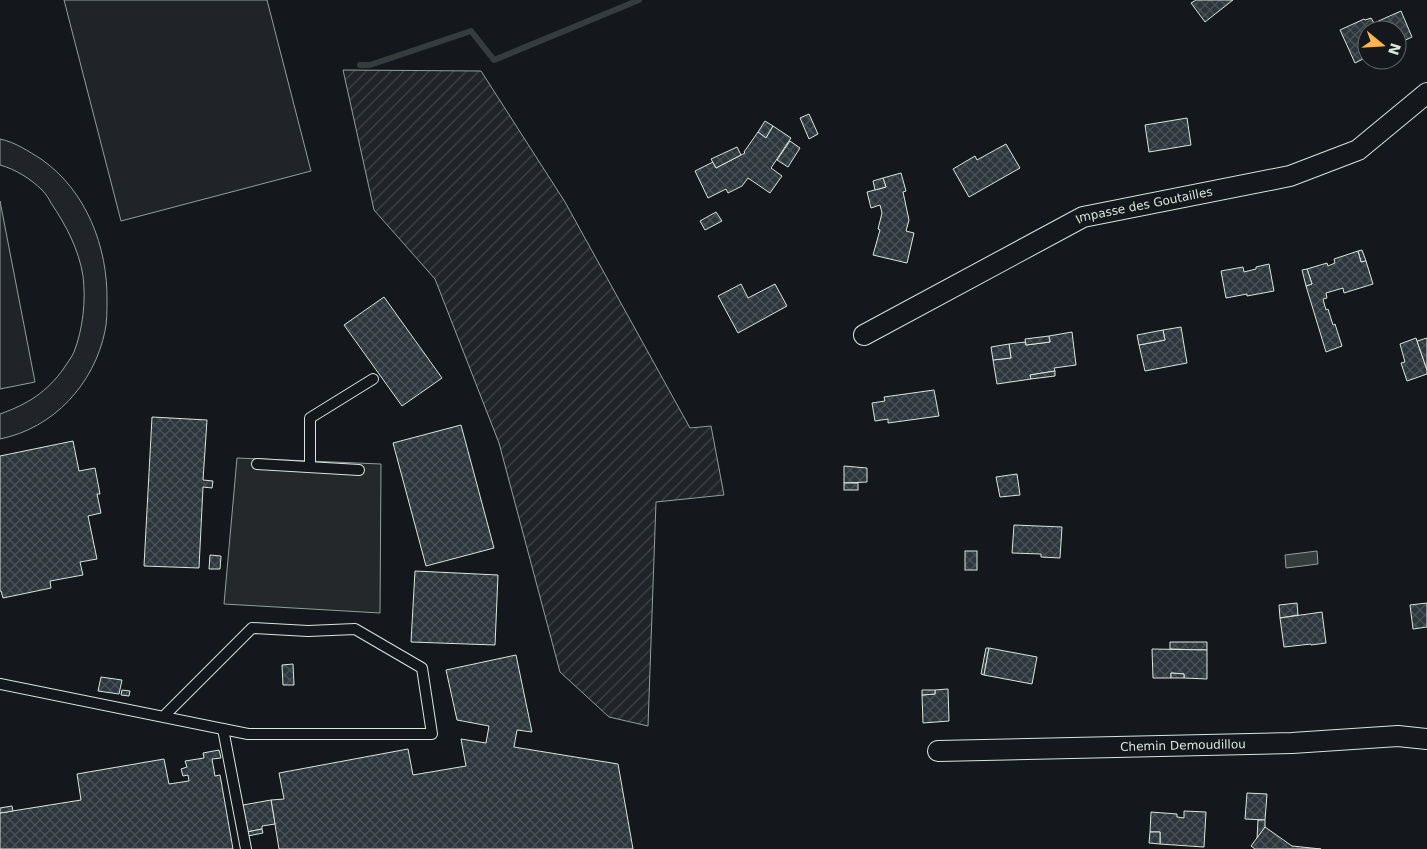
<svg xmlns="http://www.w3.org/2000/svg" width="1427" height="849" font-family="'DejaVu Sans',sans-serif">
<defs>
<pattern id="garden-furrows" width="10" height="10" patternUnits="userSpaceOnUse" patternTransform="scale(1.25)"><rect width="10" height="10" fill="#202428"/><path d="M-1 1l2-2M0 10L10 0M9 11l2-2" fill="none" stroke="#404447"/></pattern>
<pattern id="building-cross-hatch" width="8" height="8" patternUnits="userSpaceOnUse" patternTransform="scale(1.25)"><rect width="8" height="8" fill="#2c363c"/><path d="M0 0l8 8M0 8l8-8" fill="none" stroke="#4a5358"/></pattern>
</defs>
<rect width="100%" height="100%" fill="#14181c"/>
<g fill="#202428" stroke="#939e99">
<polygon points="64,0 267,0 311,171 121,221"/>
<path d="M0 139C15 142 28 151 41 159 86 190 108 247 107 301 107 311 107 322 105 331 94 384 54 428 0 439V414C28 404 47 392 64 368 67 363 72 357 74 352 83 329 86 300 83 276 79 250 66 225 51 203 49 199 46 194 42 190 31 179 15 169 0 165Z"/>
<polygon points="0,201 35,382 0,389"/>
</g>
<polygon fill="url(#garden-furrows)" stroke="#939e99" points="343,70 481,71 565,202 690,428 711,426 724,495 656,502 648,726 609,717 560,672 499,443 435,279 374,210"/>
<polygon fill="#24282b" stroke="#939e99" points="237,458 381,464 380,613 224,604"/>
<polygon fill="#363b3e" stroke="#939e99" points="1317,551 1318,564 1286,568 1285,555"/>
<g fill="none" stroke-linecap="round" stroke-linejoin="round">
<polyline stroke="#363b3e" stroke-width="6" points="360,65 370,65 471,31 494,60 639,0"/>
</g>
<g fill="url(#building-cross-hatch)" stroke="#d8e6dc">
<polygon points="1196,0 1233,0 1205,22 1191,3"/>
<polygon points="1401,11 1412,37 1397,44 1397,30 1367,30 1367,57 1355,63 1340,30 1364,19 1365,20 1371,18 1374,23"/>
<polygon points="809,114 818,134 809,139 800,118"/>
<polygon points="1187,118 1191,145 1149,152 1145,125"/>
<polygon points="765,121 773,126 766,138 758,132"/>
<polygon points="773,126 791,138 771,168 782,176 770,193 748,178 742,186 728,193 726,189 708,198 695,171 713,162 716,168 745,153 744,152 758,132 766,138"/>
<polygon points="790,141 800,148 788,167 777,160"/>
<polygon points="1006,144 1020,168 969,197 953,169 975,156 977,160"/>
<polygon points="737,147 741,155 716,168 711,159"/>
<polygon points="901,173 906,191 903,192 909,220 906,231 914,233 907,263 873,255 880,230 878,229 882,213 880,205 871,208 867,192 886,187 883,178"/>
<polygon points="883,178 886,187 875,190 873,181"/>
<polygon points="716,212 722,221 705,230 700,221"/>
<polygon points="1362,250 1366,261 1361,262 1358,251"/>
<polygon points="1358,251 1361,262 1366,261 1373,284 1344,293 1343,288 1326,293 1327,298 1323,299 1326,310 1328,309 1333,325 1335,324 1342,346 1326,352 1306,286 1312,284 1307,269 1327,263 1328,266 1335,263 1334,259"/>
<polygon points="1269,264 1274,291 1247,296 1247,294 1226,298 1221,271 1243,267 1244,272 1256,269 1256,267"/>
<polygon points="1307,269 1312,284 1306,286 1302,270"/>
<polygon points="741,284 748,298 775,284 787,306 738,333 718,296"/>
<polygon points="384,297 442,378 402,406 344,325"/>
<polygon points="1181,327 1187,363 1145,371 1139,345 1165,340 1163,330"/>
<polygon points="1163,330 1165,340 1139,345 1137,335"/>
<polygon points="1072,332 1076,365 1054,368 1055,371 1030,375 1031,379 997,384 993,360 1011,358 1009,344 1025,342 1026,345 1050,342 1049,336"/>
<polygon points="1049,336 1050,342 1026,345 1025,339"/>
<polygon points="1416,338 1427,370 1427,374 1407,381 1401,363 1405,362 1400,344"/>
<polygon points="1427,338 1427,370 1417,341"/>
<polygon points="1009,344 1011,358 993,360 991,347"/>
<polygon points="1055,371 1055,376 1031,379 1030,375"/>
<polygon points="934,390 939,416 888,423 888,419 875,421 872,403 885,401 884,397"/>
<polygon points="152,417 207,420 203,480 213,481 212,488 203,487 199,568 144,566"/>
<polygon points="461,425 494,548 426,566 393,443"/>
<polygon points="73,441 79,471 95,468 100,494 97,494 101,513 88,516 97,559 80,562 83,575 50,581 51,588 3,598 1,591 0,591 0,456"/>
<polygon points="844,466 867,468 867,482 844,483"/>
<polygon points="1017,474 1020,495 1000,497 996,477"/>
<rect x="844" y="483" width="14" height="7"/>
<polygon points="1014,525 1062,527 1060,558 1041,557 1041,554 1012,553"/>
<rect x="965" y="551" width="12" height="19"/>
<polygon points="210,555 221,556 220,569 209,569"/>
<polygon points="415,571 498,575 495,645 411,642"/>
<polygon points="1297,603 1298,615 1280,618 1279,605"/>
<polygon points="1427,603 1427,627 1413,629 1410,605"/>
<polygon points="1322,612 1326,643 1311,645 1311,644 1284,647 1280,618"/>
<polygon points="1170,642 1207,642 1207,650 1170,649"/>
<polygon points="986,648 989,648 984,675 981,674"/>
<polygon points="989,648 1037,657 1032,684 984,675"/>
<polygon points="1152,649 1207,650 1207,679 1184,678 1184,674 1171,673 1171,678 1153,678"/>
<polygon points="516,655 532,732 517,730 514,747 618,764 633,849 279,849 271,800 284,799 279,773 408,749 413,775 466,766 461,739 486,743 489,726 457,720 446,670"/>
<polygon points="293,664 294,685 283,685 282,665"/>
<polygon points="1171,673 1184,674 1184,678 1171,678"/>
<polygon points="101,677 122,680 119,694 98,691"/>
<polygon points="948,689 949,721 923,723 922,695 935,694 935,690"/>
<polygon points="122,690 130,691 129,696 121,695"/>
<polygon points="922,690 935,690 935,694 922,695"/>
<polygon points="219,750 221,758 212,759 215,776 220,775 233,849 0,849 0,813 81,800 77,774 164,759 169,784 189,781 188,775 183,776 181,769 187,767 185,761 204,758 203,753"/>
<polygon points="1247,793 1267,794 1265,820 1245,819"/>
<polygon points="271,800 275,824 262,826 262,829 247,832 243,805"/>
<polygon points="12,806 13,811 0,813 0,808"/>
<polygon points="1184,811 1206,812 1204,847 1160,844 1160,832 1150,832 1151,812 1177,814 1177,817 1184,818"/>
<polygon points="1258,820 1265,820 1265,827 1257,839"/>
<polygon points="1265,827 1292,846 1321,849 1255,849 1251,846"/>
<polygon points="262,829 263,833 248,836 247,832"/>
<polygon points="1150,832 1160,832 1160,844 1149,843"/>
</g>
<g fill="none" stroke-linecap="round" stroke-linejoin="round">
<g stroke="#d8e6dc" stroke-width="12">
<g id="lane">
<polyline points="257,464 359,470"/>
<polyline points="310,467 310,418 373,379"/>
<polyline points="0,684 223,729 248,734 432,734 422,668 355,629 308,631 252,628 163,717"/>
<polyline points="223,729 246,849"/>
</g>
</g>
<g stroke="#d8e6dc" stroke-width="22">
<g id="street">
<path id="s1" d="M864 335 1083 217 1290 176 1358 150 1427 93"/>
<path id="s2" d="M938 751 1292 743 1398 736 1427 739"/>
</g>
</g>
<use href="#lane" stroke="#14181c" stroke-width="10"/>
<use href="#street" stroke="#14181c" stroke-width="20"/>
</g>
<g text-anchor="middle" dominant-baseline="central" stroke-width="4" stroke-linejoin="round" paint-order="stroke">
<g font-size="12" fill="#d8e6dc" stroke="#14181c">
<text stroke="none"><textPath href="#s1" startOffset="311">Impasse des Goutailles</textPath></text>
<text stroke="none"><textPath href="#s2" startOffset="245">Chemin Demoudillou</textPath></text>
</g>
</g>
<g transform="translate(1382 45) rotate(108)"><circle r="24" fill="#14181c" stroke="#626a69"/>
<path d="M0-4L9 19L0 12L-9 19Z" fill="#ffb74d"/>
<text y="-8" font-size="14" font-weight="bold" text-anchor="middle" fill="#d8e6dc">N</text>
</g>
</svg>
